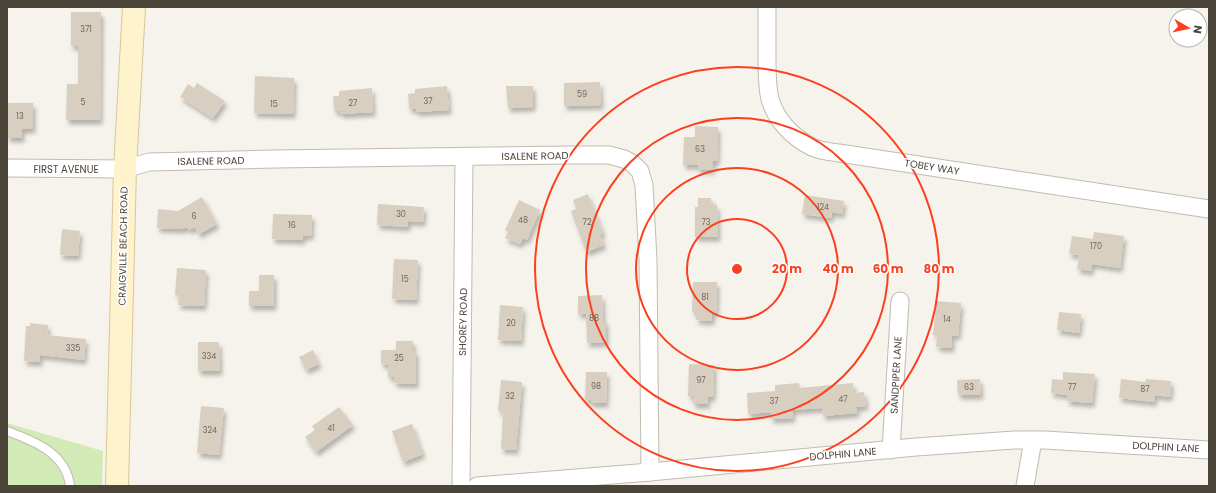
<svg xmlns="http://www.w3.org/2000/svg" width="1216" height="493" font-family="Poppins,sans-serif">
<defs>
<filter id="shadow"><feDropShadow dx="2.5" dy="4.5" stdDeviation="2" flood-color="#0004"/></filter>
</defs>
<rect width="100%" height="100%" fill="#f6f3ec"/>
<polygon fill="#d2eab5" points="7,423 103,451 102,486 7,486"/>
<g fill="#d8cfc1" filter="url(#shadow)">
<polygon points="71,12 101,12 100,120 66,120 67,84 78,84 78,46 71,46"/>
<polygon points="255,76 294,78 293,114 254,113"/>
<polygon points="600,82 601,105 564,106 564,83"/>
<polygon points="197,83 225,101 213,118 180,97 188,84 194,88"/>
<polygon points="447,86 449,110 416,112 416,109 409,109 408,94 415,93 415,89"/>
<polygon points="506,86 533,86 533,107 508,108"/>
<polygon points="372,88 373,112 341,114 340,111 334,111 333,96 339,96 339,91"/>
<polygon points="7,103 33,103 33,129 22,129 22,138 7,138"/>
<polygon points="695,126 718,127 717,161 713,161 712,170 698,170 698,165 683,165 684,137 695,137"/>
<polygon points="588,194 603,233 600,234 604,245 586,252 571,211 576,209 573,200"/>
<polygon points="805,195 844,201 842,214 832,212 831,218 802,214"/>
<polygon points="202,197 217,224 199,234 195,227 189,230 187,227 182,229 157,228 158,209 178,211"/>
<polygon points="698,198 711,198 712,205 717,205 718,237 695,237 695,207 698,207"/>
<polygon points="519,200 540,210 527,240 523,238 520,244 505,238 508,232 505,230"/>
<polygon points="378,204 424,207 423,222 408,221 408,227 377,225"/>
<polygon points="273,214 312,215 311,236 303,235 303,240 272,239"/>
<polygon points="62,229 80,231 78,256 60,255"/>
<polygon points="1094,232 1124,236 1120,268 1092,264 1091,271 1077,269 1079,255 1069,254 1072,236 1093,239"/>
<polygon points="394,259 418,260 416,300 392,299"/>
<polygon points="177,268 206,270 204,306 178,305 179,295 175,295"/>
<polygon points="259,275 274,275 274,306 249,306 249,291 259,291"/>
<polygon points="693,282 717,282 716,313 712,313 712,321 696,320 696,312 692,312"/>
<polygon points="602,295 603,321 606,321 606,342 587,343 586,314 578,314 578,296"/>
<polygon points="936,301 961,303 958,336 952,335 952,348 936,347 937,335 933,335"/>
<polygon points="500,305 523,307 521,341 498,340"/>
<polygon points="1059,312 1081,314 1079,333 1057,330"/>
<polygon points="30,323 48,325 47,335 86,339 84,360 40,355 40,362 24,361 26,326 30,326"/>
<polygon points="396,341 413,341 413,351 416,351 416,384 394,383 394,377 388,377 388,365 381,364 381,350 396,350"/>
<polygon points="198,342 219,342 220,371 198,371"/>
<polygon points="313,350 319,364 306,370 299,357"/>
<polygon points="689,364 714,365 713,397 707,397 708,404 693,404 693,396 688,396"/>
<polygon points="586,372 607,372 606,403 591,403 591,400 585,400"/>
<polygon points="1063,372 1095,374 1092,403 1067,401 1067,395 1051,393 1052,379 1063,380"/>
<polygon points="980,379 981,395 958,395 957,380"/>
<polygon points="1121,379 1145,382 1146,379 1171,381 1170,397 1155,395 1154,402 1119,398"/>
<polygon points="501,380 522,382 516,450 501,449 503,411 498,411"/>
<polygon points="799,383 800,388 853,383 854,393 864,392 866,406 856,407 857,413 823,416 822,408 792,410 793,418 771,419 771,412 748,414 747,393 775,391 775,385"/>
<polygon points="201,406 224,408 219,455 197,453"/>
<polygon points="339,407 353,425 316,452 305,437 315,430 312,426"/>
<polygon points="412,424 423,454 403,462 392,431"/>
</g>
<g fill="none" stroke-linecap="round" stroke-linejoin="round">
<g stroke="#c2bbae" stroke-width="10">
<path id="lane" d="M7 431C34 441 66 453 70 486"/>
</g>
<g stroke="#c2bbae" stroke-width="19">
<g id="street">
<path d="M767 7C767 24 767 42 767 59 767 72 767 87 770 99 776 120 792 137 812 147 820 151 830 152 839 153L1209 209"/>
<polyline points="7,168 125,169 149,162 275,159 573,155 609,155 624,159 632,163 640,171 644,185 648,260 650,472"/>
<polyline points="891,450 900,301"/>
<polyline points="461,486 464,157"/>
<polyline points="477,486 650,472 916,447 1014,440 1045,440 1209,450"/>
<polyline points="1025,486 1033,440"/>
</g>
</g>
<g stroke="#d6c79b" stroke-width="24">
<polyline id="secondary" points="117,486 125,169 134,7"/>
</g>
<use href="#lane" stroke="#fff" stroke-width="8"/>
<use href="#street" stroke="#fff" stroke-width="17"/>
<use href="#secondary" stroke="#fff3cd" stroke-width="22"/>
</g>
<g fill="none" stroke="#fc3f1d" stroke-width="2">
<circle cx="737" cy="269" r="50"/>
<circle cx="737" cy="269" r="101"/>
<circle cx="737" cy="269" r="151"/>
<circle cx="737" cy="269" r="202"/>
</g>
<g text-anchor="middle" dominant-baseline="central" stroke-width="3" stroke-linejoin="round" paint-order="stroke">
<g font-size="8" fill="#6e675b">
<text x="86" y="29">371</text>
<text x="582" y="94">59</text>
<text x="428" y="101">37</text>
<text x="83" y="102">5</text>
<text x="353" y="103">27</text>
<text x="274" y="104">15</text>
<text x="20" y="116">13</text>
<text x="700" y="149">63</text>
<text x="823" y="207">124</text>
<text x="401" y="214">30</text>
<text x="194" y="216">6</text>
<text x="523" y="220">48</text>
<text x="587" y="222">72</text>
<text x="706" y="222">73</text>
<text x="292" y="225">16</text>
<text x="1096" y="246">170</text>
<text x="405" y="279">15</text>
<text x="705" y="297">81</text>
<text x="594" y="318">88</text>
<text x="947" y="319">14</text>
<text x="511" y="323">20</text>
<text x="73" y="348">335</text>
<text x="209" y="356">334</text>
<text x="399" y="358">25</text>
<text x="701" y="380">97</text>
<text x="596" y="386">98</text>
<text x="969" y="387">63</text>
<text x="1072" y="387">77</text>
<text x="1145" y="389">87</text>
<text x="510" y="396">32</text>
<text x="843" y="399">47</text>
<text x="774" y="401">37</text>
<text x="331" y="428">41</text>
<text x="210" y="430">324</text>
</g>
<g font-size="10" fill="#4b4439" stroke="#fff">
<text transform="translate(535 156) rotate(-1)">ISALENE ROAD</text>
<text transform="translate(211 161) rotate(-1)">ISALENE ROAD</text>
<text transform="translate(932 167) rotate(9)">TOBEY WAY</text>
<text x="66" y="169">FIRST AVENUE</text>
<text transform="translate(123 246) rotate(-89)">CRAIGVILLE BEACH ROAD</text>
<text transform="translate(463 322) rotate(-89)">SHOREY ROAD</text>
<text transform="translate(896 375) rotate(-87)">SANDPIPER LANE</text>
<text transform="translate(1166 447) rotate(3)">DOLPHIN LANE</text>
<text transform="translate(843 454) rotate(-5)">DOLPHIN LANE</text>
</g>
</g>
<circle cx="737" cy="269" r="6" fill="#fc3f1d" stroke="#fff" stroke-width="2"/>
<g font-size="12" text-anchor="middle" font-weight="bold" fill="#fc3f1d" stroke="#fff" stroke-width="3" stroke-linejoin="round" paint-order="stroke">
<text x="787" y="273">20 m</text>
<text x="838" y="273">40 m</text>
<text x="888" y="273">60 m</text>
<text x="939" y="273">80 m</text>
</g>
<rect width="1216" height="493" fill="none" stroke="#4b4439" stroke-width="16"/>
<g transform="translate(1188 28) rotate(99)"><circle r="19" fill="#ffffff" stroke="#b7b4b0"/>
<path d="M0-3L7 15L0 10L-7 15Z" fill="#fc3f1d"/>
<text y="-6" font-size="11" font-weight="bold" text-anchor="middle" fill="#4b4439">N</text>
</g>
</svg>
